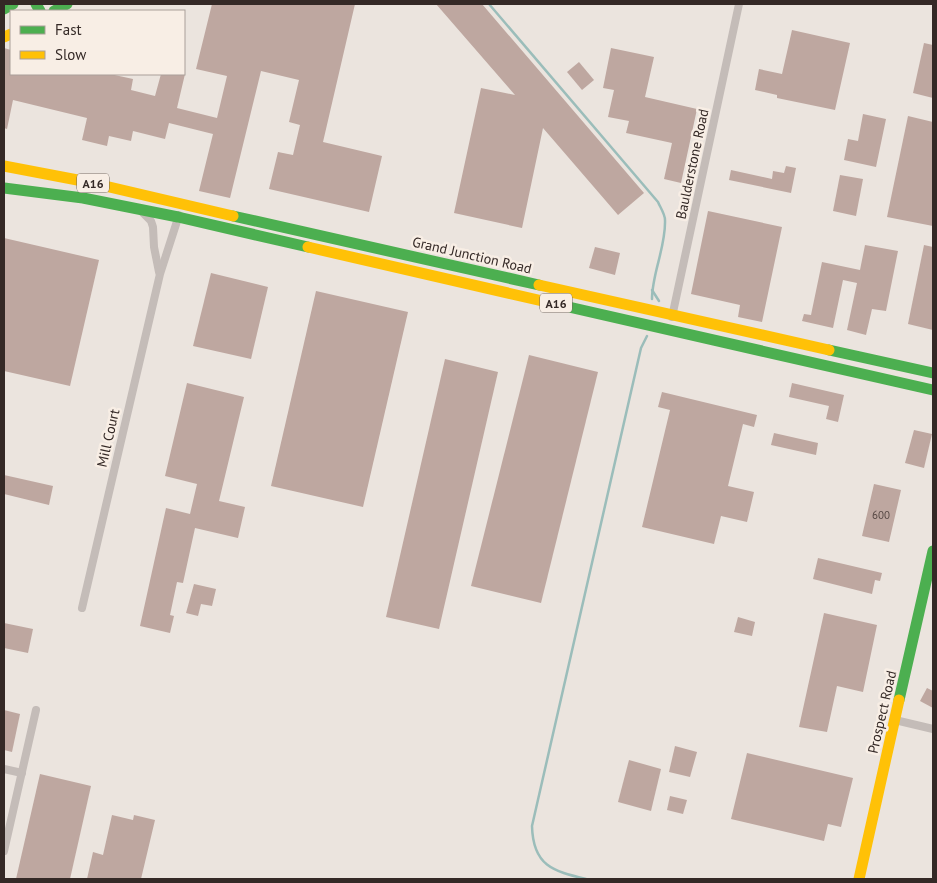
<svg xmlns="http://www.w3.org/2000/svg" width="937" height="883" font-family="'PT Sans',sans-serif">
<rect width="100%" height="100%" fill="#ebe4de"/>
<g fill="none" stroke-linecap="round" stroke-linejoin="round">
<g stroke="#9bbdba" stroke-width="2.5">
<path d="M489 4 658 202C660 207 665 214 665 220 666 247 652 273 652 299"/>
<polyline points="652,290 659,301"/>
<path d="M586 879C553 871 533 866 532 826L641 348 647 336"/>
</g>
</g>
<g fill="#bea7a0">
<polygon points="212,4 355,4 323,142 382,156 369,212 269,189 278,152 293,155 300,125 289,122 299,80 261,71 230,198 199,191 213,134 169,123 165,139 133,131 131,141 109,136 107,146 82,140 87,118 13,100 7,129 4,128 4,48 11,50 11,74 110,74 133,79 131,90 155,96 161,74 185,74 177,108 217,118 227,76 196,69"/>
<polygon points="436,4 482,4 644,193 618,215 543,128 522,228 454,213 481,88 515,95"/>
<polygon points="792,30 850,43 835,110 777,98 777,95 755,90 759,69 782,74"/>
<polygon points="924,43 933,45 933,98 913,93"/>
<polygon points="611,48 654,57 645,97 697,109 681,183 664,179 672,143 626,133 629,121 608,117 614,90 603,88"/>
<polygon points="579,62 594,80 582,90 567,72"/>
<polygon points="863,114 886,119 876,167 844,160 848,139 858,141"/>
<polygon points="908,116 933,122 933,226 887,217"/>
<polygon points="786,166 796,168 791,193 729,180 731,170 772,179 773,171 784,173"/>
<polygon points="840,175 863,179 856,216 833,211"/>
<polygon points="708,211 782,227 762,322 738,317 740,305 691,294"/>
<polygon points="4,238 99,260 70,386 4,371"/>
<polygon points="865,245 898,251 886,311 872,309 866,335 847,330 857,283 843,280 833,328 802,321 804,314 811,315 822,262 860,270"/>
<polygon points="924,245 933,247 933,330 908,324"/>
<polygon points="595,247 620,253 615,275 589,268"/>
<polygon points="211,273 268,287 251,359 193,346"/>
<polygon points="316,291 408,312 363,507 271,486"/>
<polygon points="529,355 598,372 541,603 471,586"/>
<polygon points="445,359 498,372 439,629 386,617"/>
<polygon points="187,383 244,397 219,501 245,507 238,538 195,528 183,583 177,582 170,615 174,616 170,633 140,626 166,508 190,514 197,484 165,476"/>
<polygon points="792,383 844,395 838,422 826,419 829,406 789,397"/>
<polygon points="662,392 757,415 754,427 743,424 728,486 754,492 747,522 721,516 714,544 642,527 670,410 658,407"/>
<polygon points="914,430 932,434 924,468 905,463"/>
<polygon points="774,433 818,443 816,455 771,445"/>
<polygon points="4,475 53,486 49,505 4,494"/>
<polygon points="874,484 901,490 889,542 862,536"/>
<polygon points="818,558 882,573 880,581 875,580 872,594 813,579"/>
<polygon points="194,584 216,589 212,606 201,604 198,616 186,613"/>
<polygon points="824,613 877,625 863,692 837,686 827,732 799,727"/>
<polygon points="738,617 755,622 752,636 734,632"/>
<polygon points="4,623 33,629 28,653 4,648"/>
<polygon points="927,688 933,691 933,708 920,701"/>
<polygon points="4,710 20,714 12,752 4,750"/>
<polygon points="675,746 697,752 690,777 669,772"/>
<polygon points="747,753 853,778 841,827 828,824 824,841 731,819"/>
<polygon points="629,760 661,769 651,811 618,802"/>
<polygon points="40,774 91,786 70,879 16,879"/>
<polygon points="670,796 687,800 683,814 667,810"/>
<polygon points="112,815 133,820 134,815 155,820 141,879 87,879 93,852 103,855"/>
</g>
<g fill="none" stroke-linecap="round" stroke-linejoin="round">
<g stroke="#c4bcb8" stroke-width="8">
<polyline points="143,213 151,221 153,227 154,247 159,272"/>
<polyline points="672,317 739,4"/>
<polyline points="82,608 160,274 179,215"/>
<polyline points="895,720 933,729"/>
<polyline points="4,769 22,773"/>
<polyline points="4,851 36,710"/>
</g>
<g stroke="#4caf50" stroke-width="11">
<polyline points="36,4 40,11"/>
<polyline points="4,9 13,4"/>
<polyline points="54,11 67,4"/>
<polyline points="4,188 83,198 178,217 308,247"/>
<polyline points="233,216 539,285"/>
<polyline points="560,305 933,390"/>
<polyline points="829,350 933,373"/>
<polyline points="899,700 933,551"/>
</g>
<g stroke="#ffc107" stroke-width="11">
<polyline points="4,37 11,34"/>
<polyline points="4,166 88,182 233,216"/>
<polyline points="308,247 560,305"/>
<polyline points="539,285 829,350"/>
<polyline points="859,879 899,700"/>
</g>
</g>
<g text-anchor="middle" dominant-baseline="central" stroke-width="5" stroke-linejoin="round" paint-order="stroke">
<g font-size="11" fill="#564844">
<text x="881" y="515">600</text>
</g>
<g fill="#f8eee5" stroke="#6f645f" stroke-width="1">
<rect x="77" y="173.5" width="32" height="19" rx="4"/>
<rect x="540" y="293.5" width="32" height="19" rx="4"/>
</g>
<g font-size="12" font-weight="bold" fill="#342926">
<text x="93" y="183">A16</text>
<text x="556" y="303">A16</text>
</g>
<g font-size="14" fill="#342926" stroke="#f8eee5">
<text transform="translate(692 164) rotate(-78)">Baulderstone Road</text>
<text transform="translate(472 255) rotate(13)">Grand Junction Road</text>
<text transform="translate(108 438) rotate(-77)">Mill Court</text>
<text transform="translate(882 712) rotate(-77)">Prospect Road</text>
</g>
</g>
<rect width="937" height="883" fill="none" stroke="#342926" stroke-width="10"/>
<rect x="10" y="10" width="175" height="65" fill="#f8eee5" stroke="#aa9f99"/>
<rect x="20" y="26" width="25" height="8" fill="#4caf50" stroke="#aa9f99"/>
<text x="55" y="35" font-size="15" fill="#342926">Fast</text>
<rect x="20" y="51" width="25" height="8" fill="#ffc107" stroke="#aa9f99"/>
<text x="55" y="60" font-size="15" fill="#342926">Slow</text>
</svg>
